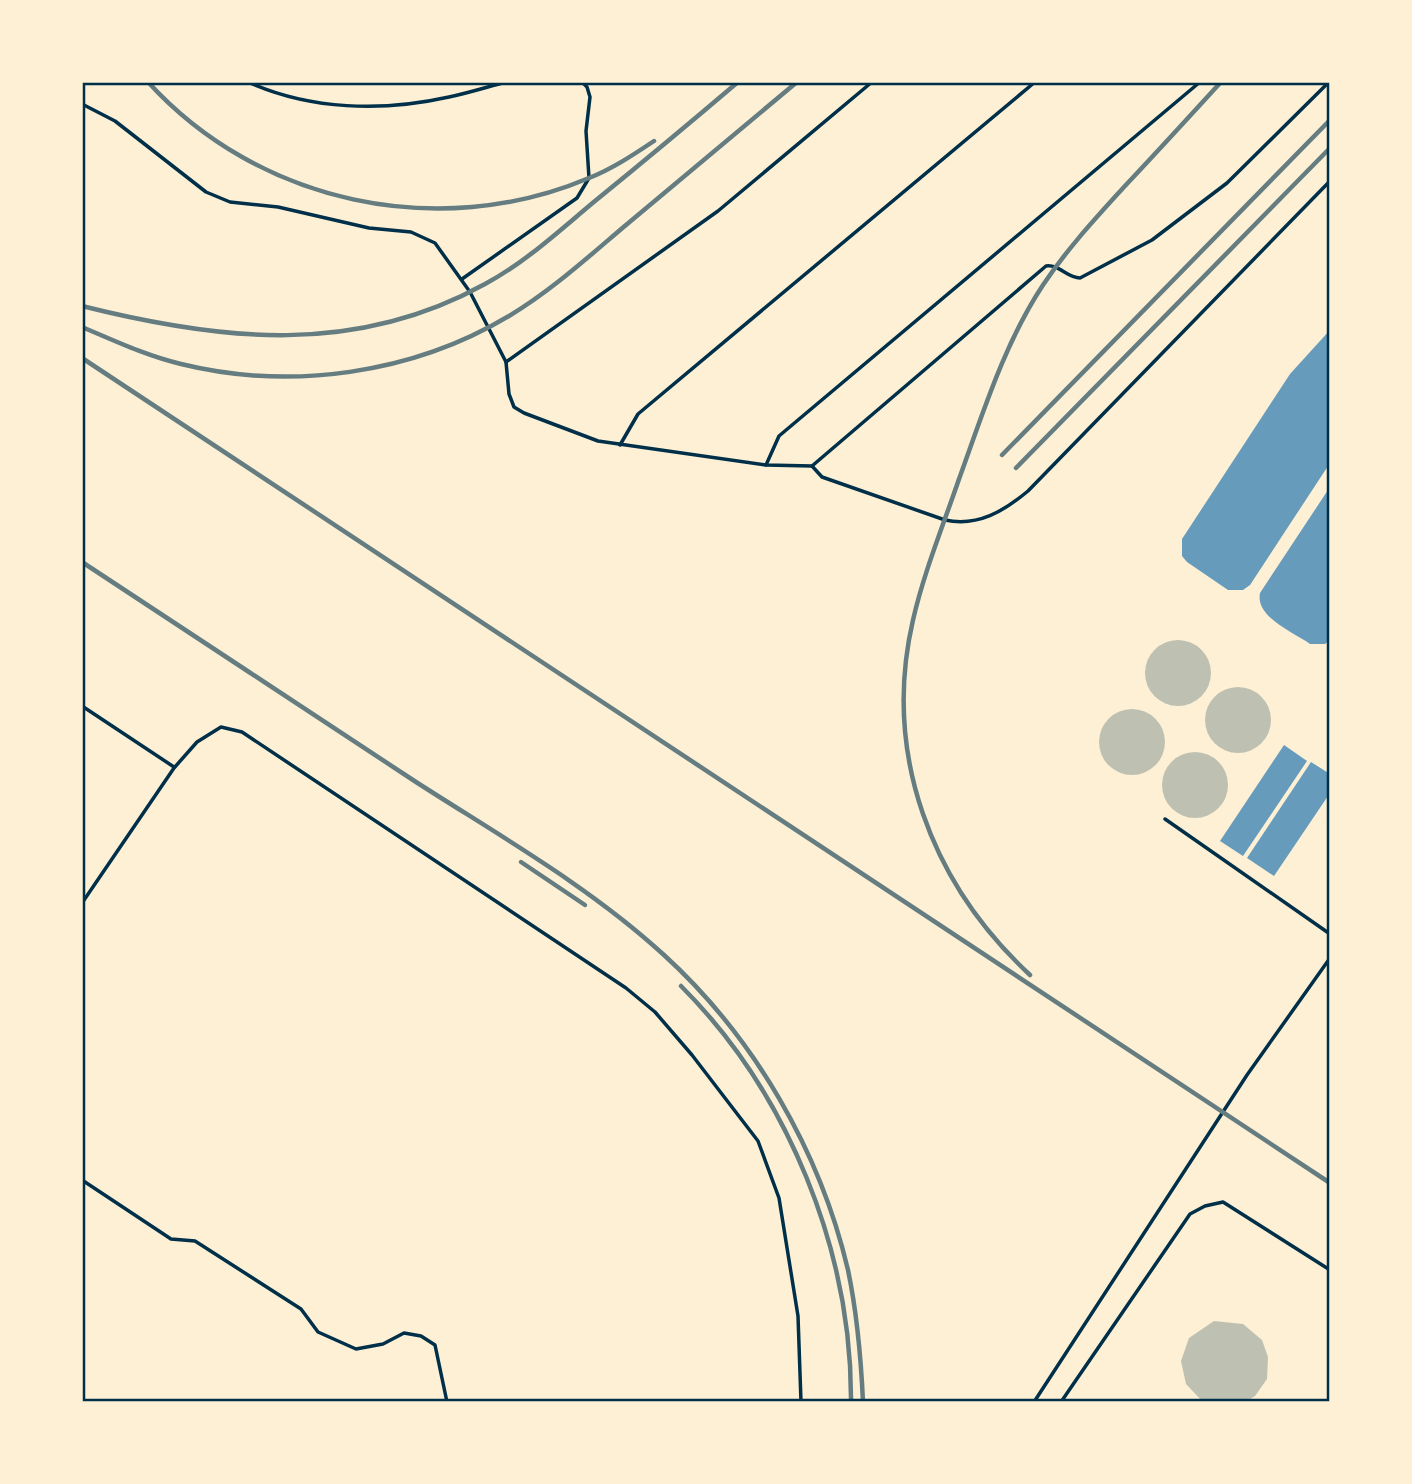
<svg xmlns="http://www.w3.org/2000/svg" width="1412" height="1484" font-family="'DejaVu Sans',sans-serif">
<rect width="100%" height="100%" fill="#fdf0d5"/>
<g fill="#669bbc">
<polygon points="1330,330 1330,463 1250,585 1243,590 1228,590 1187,562 1182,556 1182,539 1290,374"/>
<path d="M1330 487V640L1325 644H1310C1293 632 1255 617 1260 593Z"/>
<polygon points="1284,745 1307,761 1243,856 1220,841"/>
<polygon points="1311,762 1330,774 1330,793 1274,876 1247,858"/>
</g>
<g fill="#bec0b2">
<circle cx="1178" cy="673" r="33"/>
<circle cx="1238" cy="720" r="33"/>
<circle cx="1132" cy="742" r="33"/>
<circle cx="1195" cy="785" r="33"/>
<polygon points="1214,1321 1243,1324 1262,1340 1268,1357 1267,1379 1255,1396 1245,1402 1203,1402 1186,1384 1181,1361 1189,1338"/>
</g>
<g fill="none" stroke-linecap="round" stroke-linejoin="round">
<g stroke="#003049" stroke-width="3.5">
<path d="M248 82C310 110 382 112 449 97 468 93 487 87 506 82"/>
<path d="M82 104 115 121 206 192 230 202 278 207 369 228 411 232 435 243 470 292 506 362 509 394 514 407 524 413 598 441 766 465 812 466 1046 266C1059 264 1067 278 1080 278L1152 240 1227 183 1329 82"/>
<polyline points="462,279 577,198 589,178 586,131 590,97 587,87 582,82"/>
<polyline points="506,362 718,211 872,82"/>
<polyline points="620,445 638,414 1035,82"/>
<polyline points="766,465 779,436 1200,82"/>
<path d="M812 466 822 477 945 520C978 527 1004 511 1028 491L1330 181"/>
<polyline points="82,706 174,767"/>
<polyline points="1165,819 1330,934"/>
<polyline points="82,903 174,768 197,742 221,727 242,732 626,988 655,1012 692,1055 758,1141 779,1198 798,1316 801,1402"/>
<polyline points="82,1180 171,1239 195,1241 301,1309 318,1332 356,1349 383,1344 404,1333 421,1336 435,1345 447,1402"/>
<polyline points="1034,1402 1247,1075 1330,958"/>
<polyline points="1061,1402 1190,1214 1205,1206 1223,1202 1330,1270"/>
</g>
<g stroke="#657d81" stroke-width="4.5">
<path d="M148 82C258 203 438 242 589 178 612 169 633 155 654 141"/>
<path d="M82 306C221 341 355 356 485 284 526 262 560 230 595 201 643 162 691 122 738 82"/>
<path d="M82 327C115 341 147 356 181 364 291 391 412 374 509 316 551 291 588 257 626 225 683 178 740 130 797 82"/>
<polyline points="82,358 1330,1183"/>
<polyline points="1002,455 1330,120"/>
<polyline points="1016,468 1330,148"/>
<path d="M82 562C193 635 305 709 416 782 500 836 590 887 664 955 754 1037 820 1151 848 1270 857 1313 861 1358 863 1402"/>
<polyline points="521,862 585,905"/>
<path d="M1030 975C931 883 882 754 913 620 924 572 943 526 959 479 983 413 1004 344 1043 285 1067 249 1095 219 1124 187 1157 152 1189 117 1221 82"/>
<path d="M681 986C788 1093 852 1251 851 1402"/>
</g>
</g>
<rect width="1412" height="1484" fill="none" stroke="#fdf0d5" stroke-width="168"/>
<rect x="84" y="84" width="1244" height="1316" fill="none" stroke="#003049" stroke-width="2.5"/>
</svg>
